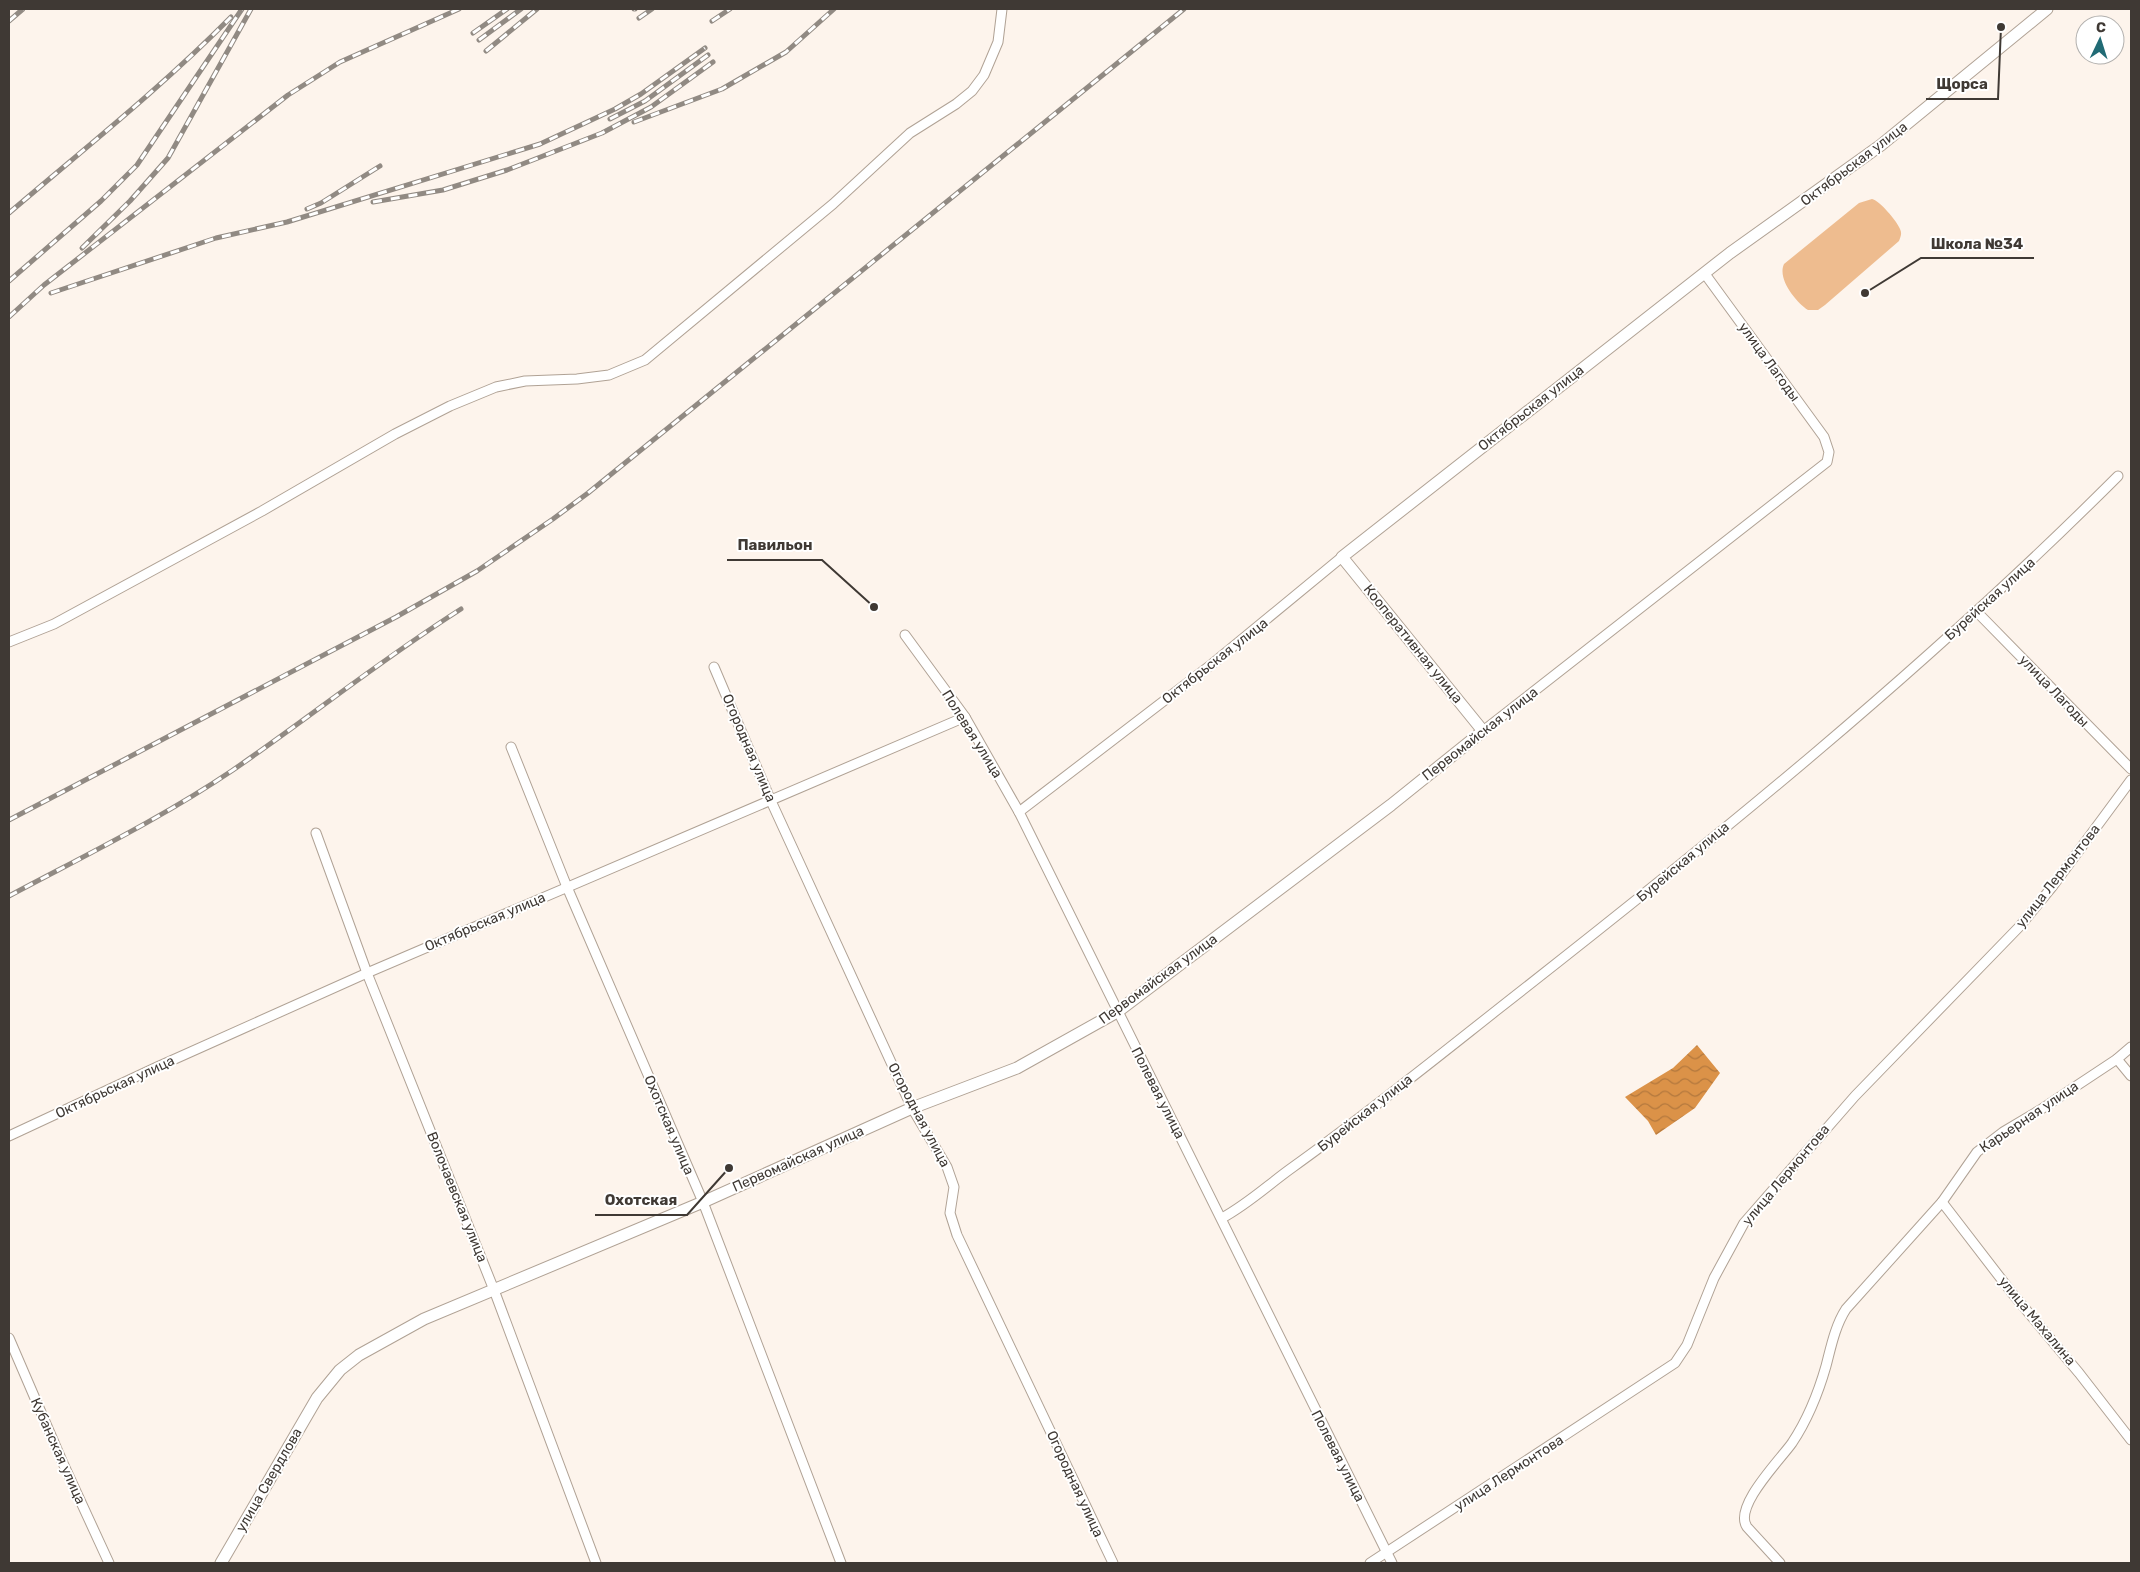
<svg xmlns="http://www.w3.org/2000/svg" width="2140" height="1572" font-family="Rubik,sans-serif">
<defs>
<pattern id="water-waves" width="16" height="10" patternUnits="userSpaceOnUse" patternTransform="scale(1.25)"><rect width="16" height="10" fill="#db9248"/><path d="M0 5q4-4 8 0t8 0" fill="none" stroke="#b3783d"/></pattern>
</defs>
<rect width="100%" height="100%" fill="#fdf4ec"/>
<path fill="#eebc8f" d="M1872 199C1879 200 1897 221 1900 229 1902 233 1901 236 1899 241L1825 305 1818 310H1808C1796 302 1777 279 1784 264L1859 203Z"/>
<polygon fill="url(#water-waves)" points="1697,1045 1720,1073 1695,1108 1656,1135 1648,1121 1625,1097 1673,1068"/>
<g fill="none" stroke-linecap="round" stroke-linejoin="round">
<g stroke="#b0a295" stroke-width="11">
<g id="minor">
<polyline points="1977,612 2131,769"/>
<polyline points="905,635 965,717 1019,812 1392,1563"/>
<polyline points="9,642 54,624 262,511 395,434 450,406 496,387 525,381 577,379 609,375 645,360 833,204 910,133 956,104 972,91 984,75 998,42 1002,9"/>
<polyline points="714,667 771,801 912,1108 947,1167 954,1187 950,1213 957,1235 1113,1563"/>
<polyline points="1483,731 1827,462 1829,452 1824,437 1705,274"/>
<polyline points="511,747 567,887 703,1202 841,1563"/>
<polyline points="1019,812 1212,664 1342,557"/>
<polyline points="316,833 367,973 494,1290 596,1563"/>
<polyline points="2117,1059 2131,1076"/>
<polyline points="9,1136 157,1067 367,973 965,717"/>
<polyline points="1942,1202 2012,1293 2079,1373 2131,1440"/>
<path d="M1222 1218C1248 1204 1269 1184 1293 1167 1363 1117 1430 1063 1497 1010 1712 842 1925 669 2118 476"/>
<polyline points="9,1338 62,1461 109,1563"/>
<polyline points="1370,1563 1675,1363 1687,1345 1714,1278 1744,1223 1855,1096 2020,926 2052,887 2131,780"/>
<path d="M1780 1563 1747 1527C1733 1507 1780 1460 1792 1443 1808 1419 1818 1394 1826 1366 1831 1347 1835 1326 1846 1309L1942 1202 1977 1152 2003 1132 2040 1110 2117 1059 2131 1047"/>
</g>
</g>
<g stroke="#b0a295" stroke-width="13">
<polyline id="secondary" points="221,1563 317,1398 340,1370 359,1355 424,1319 703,1202 912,1108 1017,1068 1117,1012 1391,805 1483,731 1342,557 1730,253 1881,145 2047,9"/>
</g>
<use href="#minor" stroke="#fff" stroke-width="9"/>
<use href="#secondary" stroke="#fff" stroke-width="11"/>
<g stroke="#918a83" stroke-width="5">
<g id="rail">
<polyline points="634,9 635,9"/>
<polyline points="639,18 652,9"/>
<polyline points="9,21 23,9"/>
<polyline points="712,21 730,9"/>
<polyline points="473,33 507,9"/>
<polyline points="479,40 521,9"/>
<polyline points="486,51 537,9"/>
<polyline points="610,119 645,101 708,55"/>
<polyline points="634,122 722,89 786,52 834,9"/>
<polyline points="373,202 443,190 507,170 602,133 651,107 713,62"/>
<polyline points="307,209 321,203 380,166"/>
<path d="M9 213C84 149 162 87 231 17"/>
<polyline points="82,248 130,201 168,158 251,9"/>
<polyline points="9,281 101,201 137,165 242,9"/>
<polyline points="51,293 216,238 287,222 540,144 615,109 641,94 705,48"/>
<polyline points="9,317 44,285 288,95 340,62 459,9"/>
<polyline points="9,820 396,617 477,571 553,519 588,493 1184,9"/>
<path d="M9 896C84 856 162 818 233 770 310 717 382 659 461 609"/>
</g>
</g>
<use href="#rail" stroke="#fff" stroke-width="3" stroke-dasharray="9" stroke-linecap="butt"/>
</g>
<g text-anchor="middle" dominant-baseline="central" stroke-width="4" stroke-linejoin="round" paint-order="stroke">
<g font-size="14" fill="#3f3934" stroke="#fff">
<text transform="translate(1854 164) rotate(-37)">Октябрьская улица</text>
<text transform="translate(1769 362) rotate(54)">улица Лагоды</text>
<text transform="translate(1531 408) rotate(-38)">Октябрьская улица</text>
<text transform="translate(1990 599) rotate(-42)">Бурейская улица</text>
<text transform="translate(1413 644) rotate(51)">Кооперативная улица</text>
<text transform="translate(1215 661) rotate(-38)">Октябрьская улица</text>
<text transform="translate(2054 691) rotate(46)">улица Лагоды</text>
<text transform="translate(972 734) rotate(58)">Полевая улица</text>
<text transform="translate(1480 734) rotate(-38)">Первомайская улица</text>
<text transform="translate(749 748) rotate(67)">Огородная улица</text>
<text transform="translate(1683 862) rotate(-40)">Бурейская улица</text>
<text transform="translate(2058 876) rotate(-52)">улица Лермонтова</text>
<text transform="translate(485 922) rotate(-23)">Октябрьская улица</text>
<text transform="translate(1158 979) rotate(-36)">Первомайская улица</text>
<text transform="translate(115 1087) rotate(-25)">Октябрьская улица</text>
<text transform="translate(1158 1093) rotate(63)">Полевая улица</text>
<text transform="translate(1365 1113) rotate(-38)">Бурейская улица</text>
<text transform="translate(919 1115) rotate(62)">Огородная улица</text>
<text transform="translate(2029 1117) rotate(-34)">Карьерная улица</text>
<text transform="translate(669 1125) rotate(67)">Охотская улица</text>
<text transform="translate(798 1159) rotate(-24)">Первомайская улица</text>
<text transform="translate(1786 1175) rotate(-50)">улица Лермонтова</text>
<text transform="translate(457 1197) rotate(68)">Волочаевская улица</text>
<text transform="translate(2037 1321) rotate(50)">улица Махалина</text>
<text transform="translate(58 1451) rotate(66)">Кубанская улица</text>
<text transform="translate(1338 1456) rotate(63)">Полевая улица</text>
<text transform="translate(1509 1473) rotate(-33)">улица Лермонтова</text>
<text transform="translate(269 1480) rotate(-60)">улица Свердлова</text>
<text transform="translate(1075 1484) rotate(65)">Огородная улица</text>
</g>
</g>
<path fill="none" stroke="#3f3934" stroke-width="2" d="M2001 27L1998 99H1926M1865 293L1921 258H2034M874 607L822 560H727M729 1168L687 1215H595"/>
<g fill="#3f3934" stroke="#fff" stroke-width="2">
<circle cx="2001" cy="27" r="5"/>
<circle cx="1865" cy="293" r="5"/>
<circle cx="874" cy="607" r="5"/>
<circle cx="729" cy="1168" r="5"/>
</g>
<g font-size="15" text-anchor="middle" font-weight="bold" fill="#3f3934" stroke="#fff" stroke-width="4" stroke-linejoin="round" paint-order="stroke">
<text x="1962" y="89">Щорса</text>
<text x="1977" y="249">Школа №34</text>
<text x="775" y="550">Павильон</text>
<text x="641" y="1205">Охотская</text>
</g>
<rect width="2140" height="1572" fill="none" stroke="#3f3934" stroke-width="20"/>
<g transform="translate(2100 40) rotate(4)"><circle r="24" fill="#ffffff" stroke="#b2b0ae"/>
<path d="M0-4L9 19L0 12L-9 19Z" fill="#216b75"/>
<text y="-8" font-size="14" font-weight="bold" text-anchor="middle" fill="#3f3934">С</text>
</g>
</svg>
